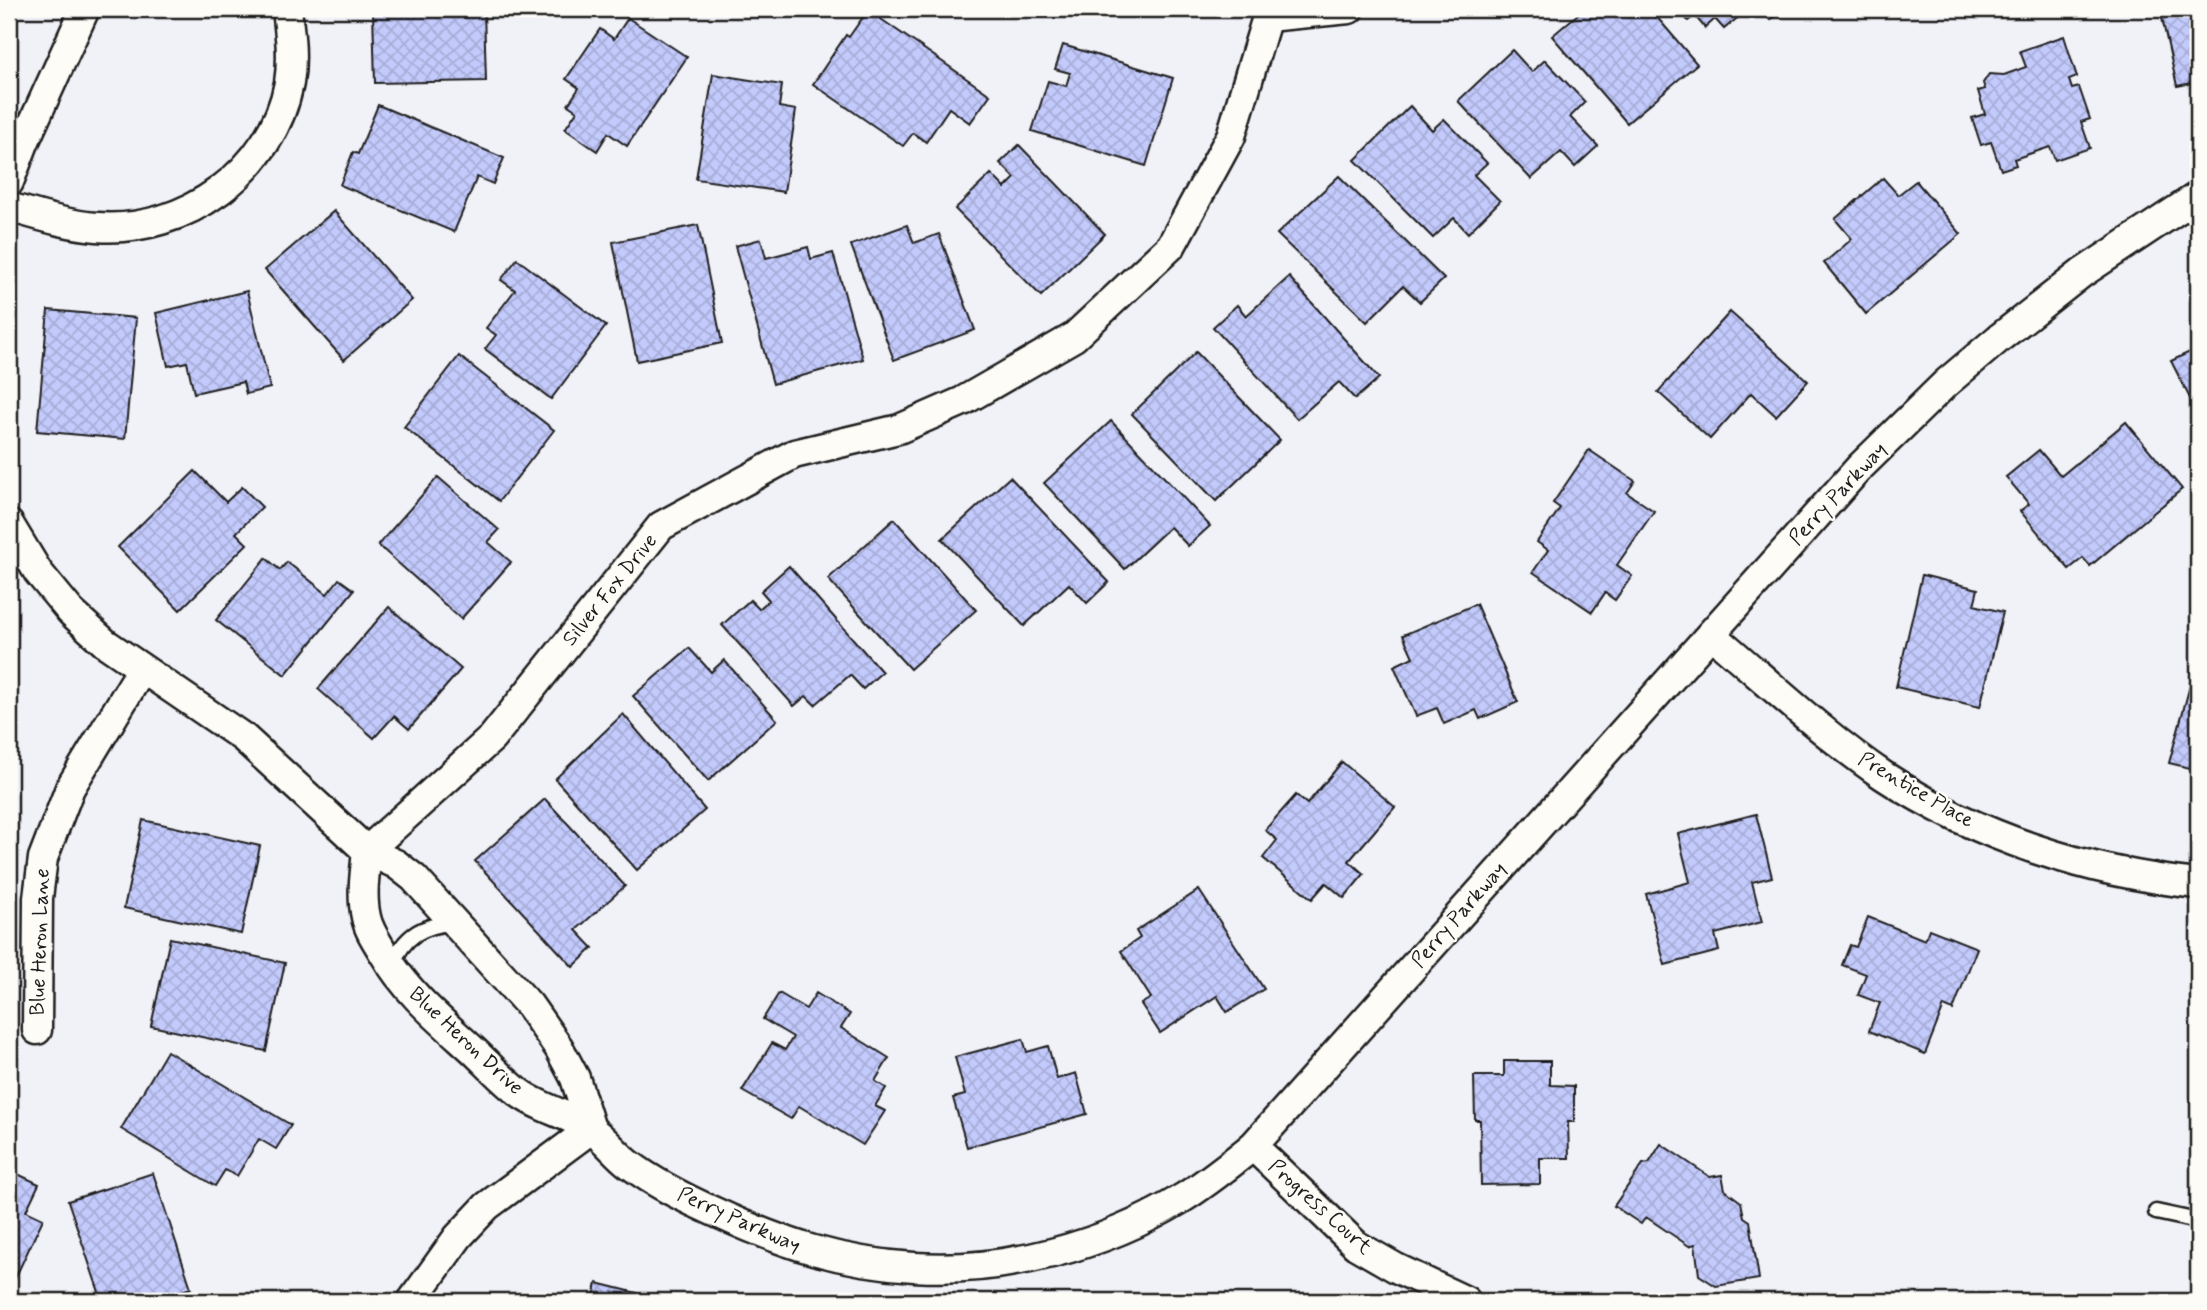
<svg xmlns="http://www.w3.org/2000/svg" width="2207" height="1310" font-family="Mynerve,sans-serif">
<defs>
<pattern id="building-cross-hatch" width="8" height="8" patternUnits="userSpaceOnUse" patternTransform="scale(1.75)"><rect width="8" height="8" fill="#c3cafc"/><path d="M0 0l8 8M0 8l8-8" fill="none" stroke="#a7add7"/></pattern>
</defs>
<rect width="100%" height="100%" fill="#f1f2f8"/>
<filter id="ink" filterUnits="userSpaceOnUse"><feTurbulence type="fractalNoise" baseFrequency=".0143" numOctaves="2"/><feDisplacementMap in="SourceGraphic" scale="14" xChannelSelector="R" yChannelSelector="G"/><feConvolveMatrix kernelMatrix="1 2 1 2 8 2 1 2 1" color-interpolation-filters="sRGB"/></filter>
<g filter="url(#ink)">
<g fill="url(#building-cross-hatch)" stroke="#1c1c1c" stroke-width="2">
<polygon points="404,9 484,9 486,81 375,83 373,11 404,11"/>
<polygon points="1094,9 1158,9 1158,12 1095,14"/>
<polygon points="1584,9 1650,9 1697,64 1627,123 1552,36"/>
<polygon points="1678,9 1748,9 1724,29 1715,19 1705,28 1695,16 1688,21"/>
<polygon points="1760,9 1783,9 1770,20"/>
<polygon points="2160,9 2198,9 2198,82 2177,86"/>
<polygon points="868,10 990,95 970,123 949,108 926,142 913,133 903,146 813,84 846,35 849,37"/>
<polygon points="628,18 687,57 627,146 608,133 597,151 565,129 577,111 568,105 579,88 566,79 600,29 614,39"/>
<polygon points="2064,36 2077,77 2069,80 2072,89 2079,87 2090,119 2081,122 2090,148 2055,160 2050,147 2014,159 2016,165 2001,170 1991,142 1981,145 1972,118 1985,114 1978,91 1985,89 1983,83 1989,74 2004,75 2026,67 2020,51"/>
<polygon points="1063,45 1173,78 1146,166 1032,131 1048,81 1066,86 1070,73 1055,69"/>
<polygon points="1512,50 1532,72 1545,60 1585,102 1570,117 1598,146 1575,167 1561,152 1531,179 1458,101"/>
<polygon points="713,74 782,85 779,107 796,110 784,192 696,179"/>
<polygon points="378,105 504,158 493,184 477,177 454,232 340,185 353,152 358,154"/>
<polygon points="1410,106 1432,130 1444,119 1487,163 1474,175 1500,201 1468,233 1454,218 1433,238 1355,160"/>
<polygon points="1019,145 1105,234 1041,296 955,209 991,174 1005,188 1015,178 1000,163"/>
<polygon points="1339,176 1444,279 1420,302 1403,286 1367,322 1277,234"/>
<polygon points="1883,178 1898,195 1916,181 1961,234 1866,314 1824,263 1852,239 1835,219"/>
<polygon points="334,211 412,300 344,360 265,270"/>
<polygon points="698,225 722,343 637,361 613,242"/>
<polygon points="907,225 914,243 939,234 975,330 894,360 851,245"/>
<polygon points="761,239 766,258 808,247 811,259 833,253 863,359 773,384 735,246"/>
<polygon points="517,259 606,326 551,399 485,349 496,335 486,328 515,290 501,280"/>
<polygon points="1289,277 1379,378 1355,399 1339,382 1297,419 1213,327 1237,305 1246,316"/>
<polygon points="247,291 270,388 246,394 243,382 194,393 187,362 168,366 156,313"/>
<polygon points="48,310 136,318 125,439 37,431"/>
<polygon points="1730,312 1808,381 1776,416 1751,393 1710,439 1658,392"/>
<polygon points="2198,348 2198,414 2171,361"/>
<polygon points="1196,352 1280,440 1216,501 1132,414"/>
<polygon points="459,356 554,430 499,501 404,427"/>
<polygon points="1111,421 1210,526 1188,546 1170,527 1125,569 1044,483"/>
<polygon points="2126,422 2182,489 2090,566 2083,558 2069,569 2020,511 2029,504 2006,477 2039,450 2061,476"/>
<polygon points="1589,450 1635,481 1627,493 1654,511 1617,565 1632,576 1615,600 1605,593 1592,612 1533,572 1548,550 1537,542 1560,508 1553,503"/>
<polygon points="195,471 226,502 242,487 262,507 236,533 247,544 180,610 118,547"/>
<polygon points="438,477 499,530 488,542 511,562 461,619 378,545"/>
<polygon points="1010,477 1109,582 1087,603 1069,584 1024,626 942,539"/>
<polygon points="894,519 976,610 910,669 828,579"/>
<polygon points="266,558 280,570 287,562 327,594 339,579 354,590 285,675 216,620"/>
<polygon points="789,566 882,672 863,689 850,675 815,705 806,696 794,706 722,625 750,600 759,609 769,600 761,591"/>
<polygon points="1922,575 1978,589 1974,605 2003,612 1980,707 1896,687"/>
<polygon points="1476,604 1518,702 1480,719 1476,710 1444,724 1437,708 1416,716 1394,666 1413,657 1403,635"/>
<polygon points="389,607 461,669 409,729 394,716 374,738 318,689"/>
<polygon points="689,648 711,672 724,660 777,720 708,781 633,696"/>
<polygon points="2192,678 2198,680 2198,770 2169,763"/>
<polygon points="623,714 705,810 637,870 555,779"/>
<polygon points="1342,762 1395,807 1349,861 1364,874 1344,898 1326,883 1312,899 1263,858 1277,840 1265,830 1296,795 1307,804"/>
<polygon points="545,799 625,886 576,930 593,948 573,967 475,861"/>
<polygon points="1756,814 1772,877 1752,882 1762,922 1715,934 1719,951 1665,965 1646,894 1690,882 1678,834"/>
<polygon points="143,820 260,846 241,934 124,908"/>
<polygon points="1199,890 1264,989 1227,1012 1217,996 1160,1033 1141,1004 1151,998 1121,951 1140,938 1136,931"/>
<polygon points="1868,917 1925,940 1929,929 1977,948 1953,1010 1944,1006 1925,1054 1869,1031 1880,1003 1858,995 1866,974 1842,965 1850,945 1856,947"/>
<polygon points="170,938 285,963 266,1051 151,1026"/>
<polygon points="779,993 806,1009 816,993 850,1014 841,1028 889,1058 875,1081 886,1088 875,1106 885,1111 863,1145 799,1106 791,1119 742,1091 772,1043 785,1050 793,1037 763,1019"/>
<polygon points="1023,1039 1027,1052 1048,1046 1057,1079 1076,1073 1087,1114 967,1147 953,1098 965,1095 955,1057"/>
<polygon points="167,1051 291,1125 276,1149 259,1139 237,1176 225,1170 215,1186 121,1129"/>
<polygon points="1504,1061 1550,1061 1550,1085 1574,1086 1574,1122 1568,1122 1569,1158 1540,1158 1540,1184 1481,1185 1480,1120 1475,1120 1474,1076 1504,1076"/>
<polygon points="1661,1144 1710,1177 1722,1175 1725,1190 1741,1202 1744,1217 1750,1221 1759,1279 1716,1286 1699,1275 1695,1244 1689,1246 1646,1217 1641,1224 1614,1206 1643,1164 1649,1163"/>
<polygon points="9,1170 39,1184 26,1211 43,1219 9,1291"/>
<polygon points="153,1173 191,1288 151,1301 102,1301 68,1201"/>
<polygon points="597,1283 637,1293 635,1301 593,1301"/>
</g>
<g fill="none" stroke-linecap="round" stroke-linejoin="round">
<g stroke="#1c1c1c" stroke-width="19">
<g id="service">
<path d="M391 966C405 935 421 926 454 922"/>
<polyline points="2156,1212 2198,1221"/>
</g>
</g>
<g stroke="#1c1c1c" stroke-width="33">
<g id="minor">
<polyline points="1267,17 1349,9"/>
<polyline points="9,182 24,143 85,9"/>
<path d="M9 207C37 215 68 225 97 227 185 234 273 170 289 83 293 58 290 34 287 9"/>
<polyline points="9,524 38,572 71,612 105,643 244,738 367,851 396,864 414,878 529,1005 559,1048 575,1078 591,1129"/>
<path d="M1711 634C1768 682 1822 734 1884 776 1977 837 2088 873 2198 884"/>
<path d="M367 851C365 872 361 896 366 917 368 929 377 942 383 952 406 992 439 1019 473 1050 488 1064 502 1080 518 1092 540 1109 570 1114 592 1130 606 1140 616 1154 629 1164 655 1184 686 1199 717 1213 784 1244 839 1262 914 1267 1004 1273 1104 1246 1181 1199 1206 1184 1229 1165 1253 1146L1860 467 1946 383 1998 339 2082 273 2198 196"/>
<polyline points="367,851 492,738 661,526 794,454 899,429 963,401 1074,337 1171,246 1231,136 1267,17 1265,9"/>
<polyline points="37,1030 38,898 43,858 70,788 142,669"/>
<polyline points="1253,1146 1356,1245 1396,1268 1466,1301"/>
<polyline points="412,1301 458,1237 487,1206 591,1129"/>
</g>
</g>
<use href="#service" stroke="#fdfcf7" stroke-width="14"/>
<use href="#minor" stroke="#fdfcf7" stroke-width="28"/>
</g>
</g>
<g text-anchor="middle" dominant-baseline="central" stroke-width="5" stroke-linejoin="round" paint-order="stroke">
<g font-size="21" fill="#1c1c1c" stroke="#fdfcf7">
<text transform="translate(1838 494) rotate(-47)">Perry Parkway</text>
<text transform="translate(610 590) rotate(-51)">Silver Fox Drive</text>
<text transform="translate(1916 790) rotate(30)">Prentice Place</text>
<text transform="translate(1459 915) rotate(-49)">Perry Parkway</text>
<text transform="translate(40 942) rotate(-88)">Blue Heron Lane</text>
<text transform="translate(466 1041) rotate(43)">Blue Heron Drive</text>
<text transform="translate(1320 1207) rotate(42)">Progress Court</text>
<text transform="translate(739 1220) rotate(24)">Perry Parkway</text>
</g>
</g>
<rect width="2207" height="1310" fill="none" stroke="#fdfcf7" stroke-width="35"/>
<rect x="18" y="18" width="2172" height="1275" fill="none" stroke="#1c1c1c" stroke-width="2.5" filter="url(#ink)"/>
</svg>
